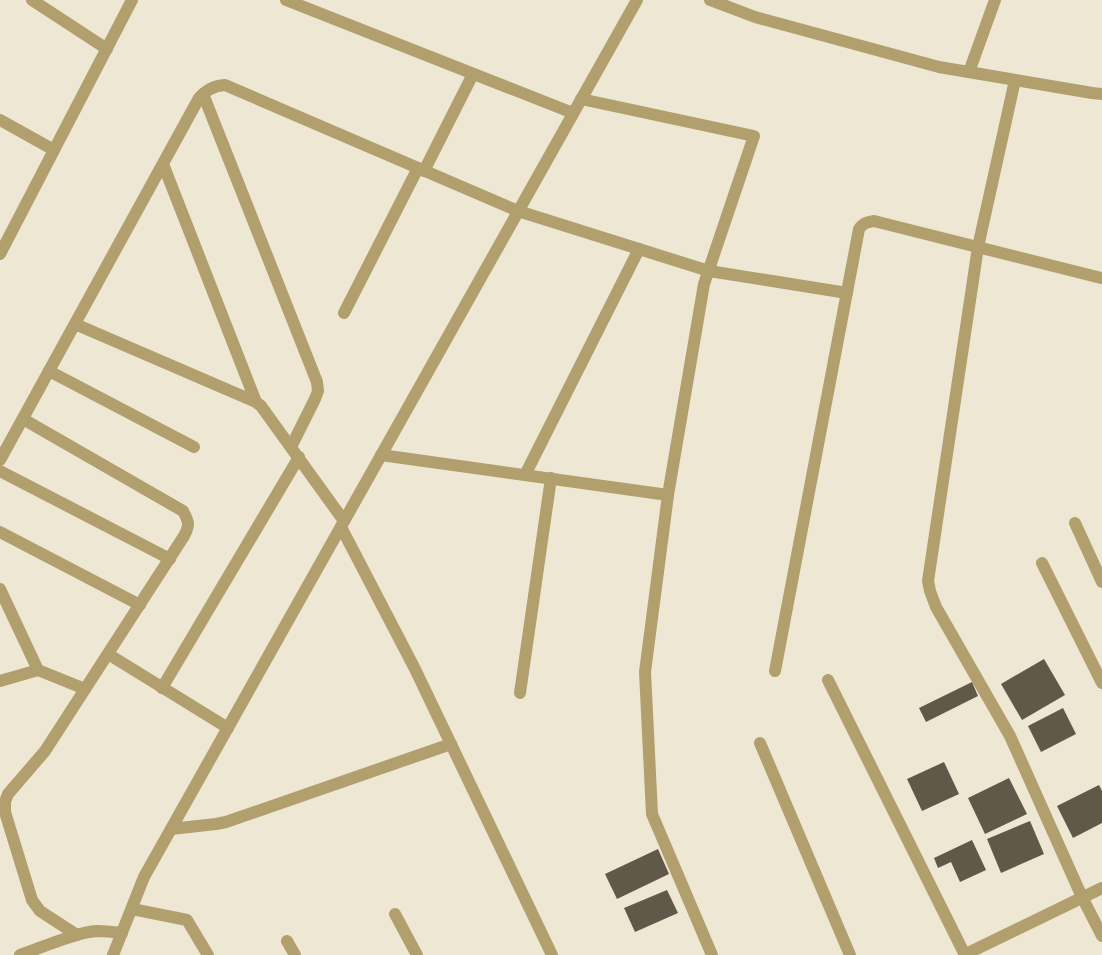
<svg xmlns="http://www.w3.org/2000/svg" width="1102" height="955" font-family="'Libre Baskerville',serif">
<rect width="100%" height="100%" fill="#eee7d4"/>
<g fill="#605949">
<polygon points="1044,659 1065,695 1022,720 1001,684"/>
<polygon points="972,682 978,696 926,722 919,708"/>
<polygon points="1063,708 1076,734 1041,752 1028,726"/>
<polygon points="944,762 959,794 922,811 907,779"/>
<polygon points="1009,778 1027,814 985,834 968,798"/>
<polygon points="1099,785 1102,791 1102,823 1073,838 1057,806"/>
<polygon points="1030,821 1044,854 1001,873 987,839"/>
<polygon points="972,840 986,870 960,882 951,862 938,868 934,858"/>
<polygon points="658,849 669,874 617,899 605,874"/>
<polygon points="667,890 678,913 635,932 624,908"/>
</g>
<g fill="none" stroke-linecap="round" stroke-linejoin="round">
<g stroke="#b19f6e" stroke-width="12">
<polyline points="32,0 107,49"/>
<polyline points="286,0 573,113"/>
<polyline points="710,0 755,17 939,67 1092,93 1102,94"/>
<polyline points="969,72 995,0"/>
<polyline points="1015,80 978,247 928,581 930,591 936,607 1010,736 1082,897 1102,936"/>
<polyline points="203,94 317,382 318,391 315,399 291,447"/>
<polyline points="581,99 754,136 704,284 668,495 645,672 652,814 712,955"/>
<polyline points="0,120 54,150"/>
<polyline points="163,164 256,402"/>
<polyline points="424,171 473,74"/>
<polyline points="0,254 132,0"/>
<polyline points="344,313 418,168"/>
<polyline points="75,324 256,402 261,406 344,521"/>
<polyline points="49,371 194,447"/>
<path d="M23 419 183 511C189 522 190 525 184 536L45 751 8 794 5 802V812L32 900 40 911 77 935"/>
<polyline points="381,455 668,495"/>
<path d="M0 460 199 98C207 90 213 86 225 85L518 211 709 271 847 293"/>
<polyline points="0,471 170,559"/>
<polyline points="525,475 639,249"/>
<polyline points="1075,523 1102,582"/>
<polyline points="341,527 415,669 552,955"/>
<polyline points="0,532 140,605"/>
<polyline points="1042,563 1102,683"/>
<polyline points="0,589 38,670"/>
<polyline points="108,654 228,728"/>
<path d="M775 671 859 229C863 223 867 222 874 221L1101 278"/>
<polyline points="828,680 965,955"/>
<polyline points="0,681 38,670 85,689"/>
<polyline points="162,688 299,457"/>
<polyline points="520,693 551,478"/>
<polyline points="760,743 850,955"/>
<polyline points="171,829 216,824 226,822 451,744"/>
<polyline points="132,909 187,920 208,955"/>
<polyline points="395,914 417,955"/>
<polyline points="287,941 295,955"/>
<path d="M20 955C41 948 76 932 97 931 105 931 114 932 122 933"/>
<polyline points="113,955 144,877 637,0"/>
<polyline points="964,955 1102,888"/>
</g>
</g>
</svg>
